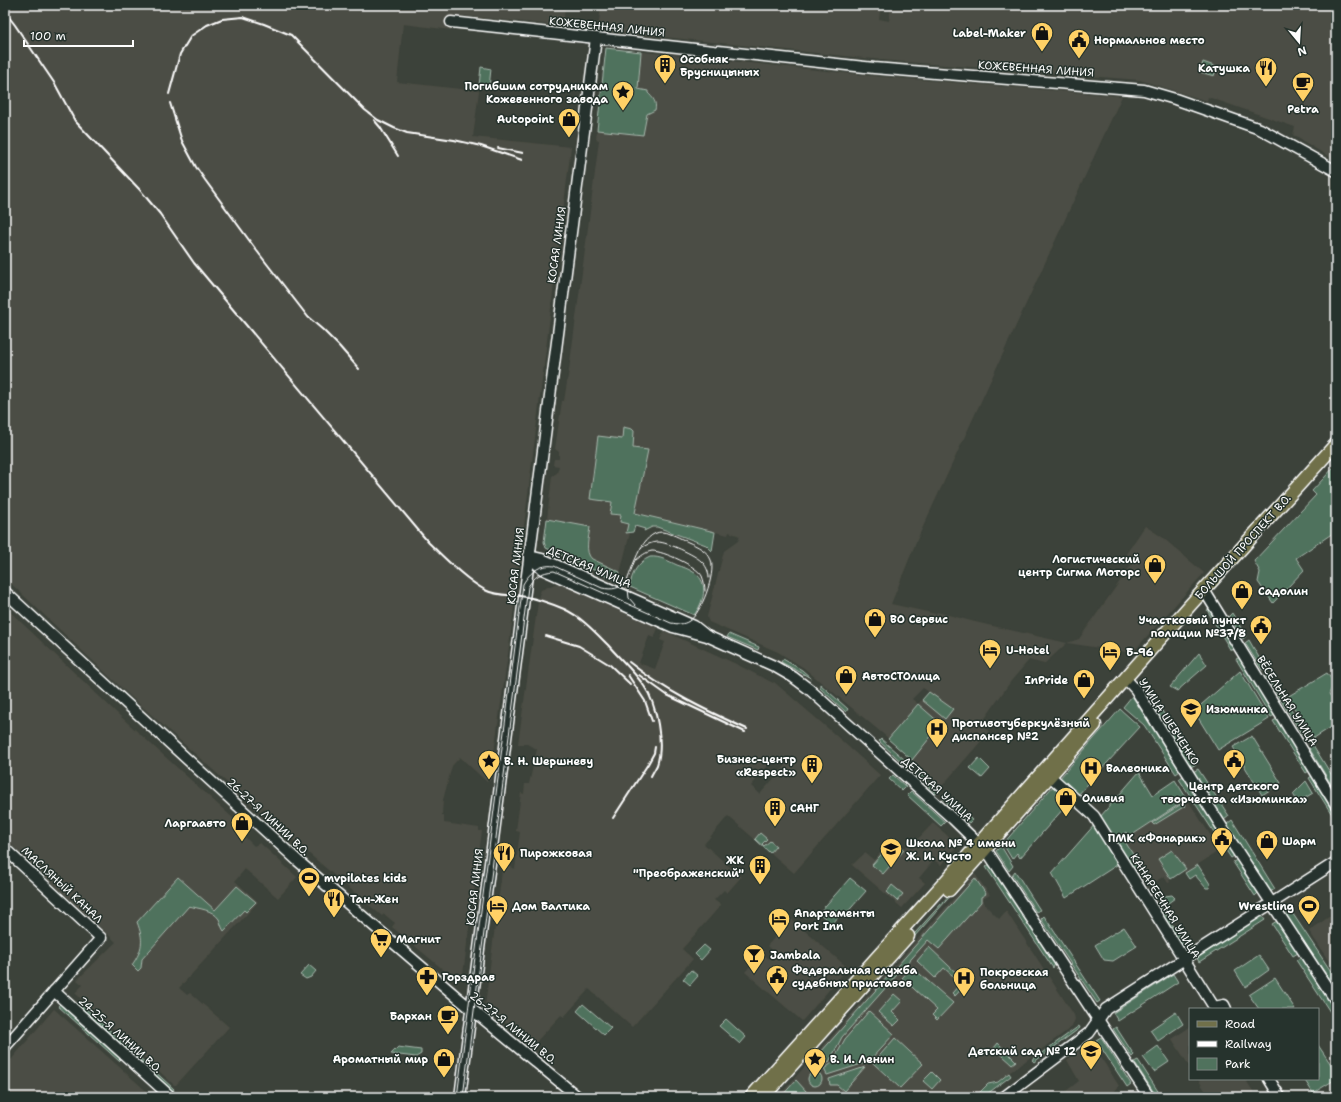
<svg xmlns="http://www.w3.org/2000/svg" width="1341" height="1102" font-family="'Shantell Sans',sans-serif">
<rect width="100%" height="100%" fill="#3c423a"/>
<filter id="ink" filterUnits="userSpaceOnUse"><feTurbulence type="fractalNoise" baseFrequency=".025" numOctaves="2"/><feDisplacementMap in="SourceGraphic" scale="8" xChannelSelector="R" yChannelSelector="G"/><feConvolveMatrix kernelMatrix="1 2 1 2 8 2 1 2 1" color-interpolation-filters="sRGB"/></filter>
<g filter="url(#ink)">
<g fill="#4c4d44" fill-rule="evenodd">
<polygon points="5,5 567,5 565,7 563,26 454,15 452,30 403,24 397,82 479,91 473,137 571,147 509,647 490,780 487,782 460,757 452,766 443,800 442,815 444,815 444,823 479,828 479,831 482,831 463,974 451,976 392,927 395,923 384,914 382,916 279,828 282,825 264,808 260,812 128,694 5,578"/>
<polygon points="601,5 881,5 879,19 889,21 891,5 1336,5 1336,161 1293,135 1295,127 1208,97 1207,101 1140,80 893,61 598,30"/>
<path d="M606 48 874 76 1122 96 916 542 891 604 936 614 937 612 975 622 1067 643 1079 639 1135 560 1126 554 1145 526 1162 537 1204 573 1132 653 1067 643 1044 664 1029 660 1011 681 981 724 989 732 941 787 888 738 804 668 778 652 709 622 707 617 724 551 738 541 740 536 729 532 728 535 635 513 618 581 548 550 544 545 552 476 557 473 559 466 553 465 554 459H559V452L555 449 562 401H564L569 370 589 220 599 140 596 139ZM923 688 929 692 918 704 912 699Z"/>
<path d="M555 584H561L658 628 654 638 649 636 639 663 655 669 665 642 660 640 664 631 736 664 773 683 774 682 824 725 880 775 794 873 728 816 704 844 741 877 727 893 724 890 714 900 721 905 682 949 693 959 632 1027 589 989 564 1017 561 1015 536 1042 530 1037 527 1040 485 1006 503 863 515 869 520 832 516 831 521 793 524 794 525 784H529L537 749 527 744H518L539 595 541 590ZM775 757 785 766 760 794 751 786Z"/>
<polygon points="5,607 120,716 234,819 235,823 243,831 241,833 254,846 260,843 297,877 278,898 245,869 235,881 258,902 179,988 187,995 190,993 229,1027 176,1085 174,1085 75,993 83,985 77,980 116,942 5,839"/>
<polygon points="1187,799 1220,850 1185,873 1183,871 1169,880 1170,882 1168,883 1164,876 1152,884 1123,840"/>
<polygon points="933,823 958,845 941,865 934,860 919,878 925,883 902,908 852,865 865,853 874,860 894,838 905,848 915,837 918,839"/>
<polygon points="975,874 990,895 983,899 985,905 999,919 1006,911 1074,1015 1075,1019 1072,1027 998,1081 988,1083 974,1097 778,1097"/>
<polygon points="1336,912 1336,972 1309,931"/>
<polygon points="791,919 848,968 802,1021 745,972 762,953 769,959 775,953 767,946"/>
<polygon points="54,1009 153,1097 5,1097 5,1067"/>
<polygon points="1190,1027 1190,1067 1172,1039"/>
<polygon points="1091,1042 1119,1086 1110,1097 1071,1097 1066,1091 1079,1081 1067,1060"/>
<polygon points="1198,1079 1245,1079 1257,1097 1209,1097"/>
</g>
<g fill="#50725d" stroke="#a8b8ae">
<path d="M606 48 641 52 638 89 648 91V93C653 98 657 102 655 110L647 114 643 135 597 130Z"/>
<polygon points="1203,62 1217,67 1214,76 1200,72"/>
<polygon points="481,67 491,69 489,87 479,86"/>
<polygon points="623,427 632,429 634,431 633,448 648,450 635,513 715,532 712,551 706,545 657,527 652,527 644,531 645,529 635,526 633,532 626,533 628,524 620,522 621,515 610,514 612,502 590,499 598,436 622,439"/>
<polygon points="1335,466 1336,467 1336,531 1296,558 1304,570 1273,603 1258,582 1260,572 1254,561 1316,495 1312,491"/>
<path d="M547 519 590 527C589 537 584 552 592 559L620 572 618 581 546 548 544 542Z"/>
<path d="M650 557C660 556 668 561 677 565 683 567 689 569 695 573 710 584 703 603 694 615L630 587C631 574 638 562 650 557Z"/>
<polygon points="1210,609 1234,649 1231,651 1207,610"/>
<polygon points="1232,613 1246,636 1243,639 1229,616"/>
<polygon points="729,634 759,647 758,650 727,637"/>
<polygon points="1249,640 1265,668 1262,670 1245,643"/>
<polygon points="1199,653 1207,665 1177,691 1170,687"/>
<polygon points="1240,657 1275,715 1271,717 1236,659"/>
<polygon points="783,659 802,670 811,678 781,662"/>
<polygon points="1240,671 1269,719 1218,750 1194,711"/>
<polygon points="1268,673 1309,739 1306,741 1265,675"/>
<polygon points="1327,673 1334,683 1329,694 1336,704 1336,724 1314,738 1287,697"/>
<polygon points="820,684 848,709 846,712 820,688"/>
<polygon points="929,692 953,709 945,719 922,700"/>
<polygon points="1132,696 1180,771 1176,774 1144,725 1123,707"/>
<polygon points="1157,703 1196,764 1191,767 1152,706"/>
<polygon points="918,704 941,724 912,760 888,739"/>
<polygon points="1120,709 1140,727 1077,796 1059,779"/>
<polygon points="1277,719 1309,771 1306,773 1273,721"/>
<polygon points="1252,736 1281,783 1262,795 1233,747"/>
<polygon points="881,739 912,766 909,769 879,741"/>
<polygon points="1313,745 1336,782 1336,792 1309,748"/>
<polygon points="979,758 990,769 982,778 970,768"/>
<polygon points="1198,769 1229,816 1224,820 1193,772"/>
<polygon points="917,771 939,791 936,794 915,774"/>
<polygon points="1139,772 1153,795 1175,780 1187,799 1129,837 1126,832 1121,835 1142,869 1132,868 1100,817"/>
<polygon points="893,775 906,787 902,791 889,779"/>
<polygon points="1183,776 1234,856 1231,858 1179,779"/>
<polygon points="1312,776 1336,815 1336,821 1309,778"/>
<polygon points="1306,781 1313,793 1298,802 1293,794"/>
<polygon points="1054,785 1071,800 1020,858 1017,853 1012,859 1003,844"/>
<polygon points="911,791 945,822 941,826 907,795"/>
<polygon points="945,796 972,820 969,823 943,799"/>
<polygon points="1183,803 1185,806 1154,825 1152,823"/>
<polygon points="1232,820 1275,889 1270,892 1227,824"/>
<polygon points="1096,823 1120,863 1066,898 1052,873"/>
<polygon points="760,833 767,839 762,844 764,846 770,841 776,846 770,853 755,839"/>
<polygon points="894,840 904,850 883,874 872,865"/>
<polygon points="1001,846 1013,866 1009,871 996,851"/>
<polygon points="1172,850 1186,869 1171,879 1158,859"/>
<polygon points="1237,860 1258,893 1255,896 1233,862"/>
<polygon points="990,864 1054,960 1055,964 1053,968 986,867"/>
<polygon points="1198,865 1210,884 1209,888 1206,888 1195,875 1189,879 1185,873"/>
<polygon points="1015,871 1040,910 1036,912 1012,875"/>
<path d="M178 877 215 910 237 886 256 902 246 912 244 910 224 931C221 927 221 923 219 919 212 909 199 909 189 906L142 959 141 968 138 971 132 965C143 949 144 940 137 922Z"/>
<polygon points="850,878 866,891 845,915 842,913 832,924 819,913"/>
<polygon points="975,878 986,894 981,897 981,902 939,949 928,940 842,1037 829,1062 823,1068 813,1061"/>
<polygon points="892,885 903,894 897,901 887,892"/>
<polygon points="952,892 953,893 772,1097 767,1097"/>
<polygon points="1159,895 1165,896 1172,895 1175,898 1164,906 1158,897"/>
<polygon points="1161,907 1185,945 1180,948 1156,910"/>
<polygon points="1291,911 1336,979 1332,983 1286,915"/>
<polygon points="1044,916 1100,1001 1097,1003 1041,919"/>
<polygon points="1262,916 1265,920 1199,962 1197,958"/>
<polygon points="1277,921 1298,953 1293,956 1272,924"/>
<polygon points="1124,927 1137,946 1113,961 1104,960 1095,945"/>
<polygon points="704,945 710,950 701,960 695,954"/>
<polygon points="929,947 967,983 955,996 952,993 961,983 944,968 935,978 917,961"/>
<polygon points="1259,955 1269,970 1245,987 1235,971"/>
<polygon points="1301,958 1336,1012 1336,1021 1296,960"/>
<polygon points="309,965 316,971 311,977 306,979 300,975"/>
<polygon points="912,967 953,1003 937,1020 932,1015 937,1010 902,978"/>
<polygon points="691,970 698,976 690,985 683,979"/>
<polygon points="1173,974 1178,982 1118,1021 1113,1013"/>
<polygon points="1275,978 1295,1009 1259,1009 1249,995"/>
<polygon points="894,994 902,1001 892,1012 900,1020 894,1026 878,1012"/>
<polygon points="80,1003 174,1089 172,1092 78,1005"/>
<polygon points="60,1004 121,1059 119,1061 58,1006"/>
<polygon points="583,1004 611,1028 604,1035 577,1011"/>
<polygon points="869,1011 894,1034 868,1062 827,1075 824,1069 832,1063 845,1039"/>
<polygon points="1176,1012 1183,1024 1158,1041 1150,1030"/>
<polygon points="726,1019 746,1037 740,1044 719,1026"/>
<polygon points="1079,1026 1080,1028 1034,1062 1032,1060"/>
<polygon points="1116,1027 1134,1055 1132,1057 1113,1029"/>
<polygon points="1101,1037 1131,1084 1127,1087 1096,1040"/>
<polygon points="895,1038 923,1064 900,1088 873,1063"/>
<polygon points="998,1043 1016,1061 1012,1064 994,1048"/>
<polygon points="1318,1045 1336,1072 1336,1079 1313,1093 1304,1079 1318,1079"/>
<polygon points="1158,1046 1169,1062 1154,1072 1143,1057"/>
<polygon points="398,1047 421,1050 421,1054 416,1057 391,1054"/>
<polygon points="1138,1060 1161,1096 1157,1097 1134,1062"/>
<polygon points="865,1067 844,1091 837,1085 830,1085 829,1079"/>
<polygon points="932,1072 940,1080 932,1089 923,1081"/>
<circle cx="815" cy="1079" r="7"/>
<polygon points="1009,1073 1011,1076 983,1097 975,1097 988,1084 998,1082"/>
<polygon points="796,1080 806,1091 805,1097 781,1097"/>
</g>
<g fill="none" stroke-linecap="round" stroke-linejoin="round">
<g stroke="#fff" stroke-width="13">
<g id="minor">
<polyline points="451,22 713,51"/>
<polyline points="718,51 874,68 1144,90 1175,99 1260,129 1336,171"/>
<polyline points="529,556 542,569 673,627 707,636 774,666 793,677 809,689 953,819 989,854 1149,1097"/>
<polyline points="529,556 542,559 694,626 704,634"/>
<polyline points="1204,590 1336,805"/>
<polyline points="5,592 298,861 458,998 578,1097"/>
<polyline points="1126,679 1136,690 1230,840 1336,1001"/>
<polyline points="1050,776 1094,816 1214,1007 1224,1005 1226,1009"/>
<polyline points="5,849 101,938 5,1047"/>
<polyline points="54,991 171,1097"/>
<polyline points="1269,1079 1280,1097"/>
<polyline points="460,1097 596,38"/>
<polyline points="1004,1097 1089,1033 1106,1009 1336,862"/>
</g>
</g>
<g stroke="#fff" stroke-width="15">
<g id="major">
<polyline points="949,890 1095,725"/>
<polyline points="751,1097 944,883 1192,603 1336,444"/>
<polyline points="763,1097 908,936"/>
</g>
</g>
<use href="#minor" stroke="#26332d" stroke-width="10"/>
<use href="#major" stroke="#70704a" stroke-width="12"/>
<g stroke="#fff" stroke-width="1">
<path d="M641 548C646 545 652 542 658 542 667 542 695 555 701 561 706 565 709 572 709 578"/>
<path d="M636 560C641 556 646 552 652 551 663 551 697 566 702 576 704 581 705 586 705 591"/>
<polyline points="627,581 629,598 636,606"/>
<path d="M457 1097 523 584C530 572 540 564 554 566L602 588C612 590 620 589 627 581 633 566 642 532 662 532 671 533 680 538 688 542 697 546 707 550 711 560 716 574 701 614 689 621 683 625 678 624 671 623L554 571C542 572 534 576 528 587L463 1097"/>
</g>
<g stroke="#fff" stroke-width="2">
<path d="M5 12 15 25 55 84 75 121 140 190 160 214 194 263 429 543C446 559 464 578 485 590 498 597 512 594 526 597 539 599 552 604 564 609 580 616 595 632 608 645 620 659 634 671 644 686 657 704 664 744 657 765 655 769 653 772 651 776"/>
<polyline points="169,94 180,54 191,36 207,25 222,19 243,17 264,24 291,35 365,110 378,120 394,128 407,133 454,140 481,146 522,160"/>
<polyline points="170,103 182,141 196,167 205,180 257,251 308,317 323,330 339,346 359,369"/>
<polyline points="374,120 380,127 398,156"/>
<polyline points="498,148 523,153"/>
<polyline points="546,636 579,646 610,665 630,684"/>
<path d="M629 662C665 691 705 710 747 729"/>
<polyline points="628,675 645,701 652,721"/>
<polyline points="639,675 667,695 745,732"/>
<polyline points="613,818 648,764 654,753 655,747"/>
</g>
</g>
</g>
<defs>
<g id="shop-pin" transform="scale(1.15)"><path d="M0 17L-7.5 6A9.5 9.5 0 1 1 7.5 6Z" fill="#ffd166" stroke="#26332d"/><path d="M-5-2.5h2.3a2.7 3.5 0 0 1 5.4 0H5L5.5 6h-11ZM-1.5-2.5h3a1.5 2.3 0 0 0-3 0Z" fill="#111"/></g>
<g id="civic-pin" transform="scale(1.15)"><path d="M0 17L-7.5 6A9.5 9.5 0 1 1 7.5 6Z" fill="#ffd166" stroke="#26332d"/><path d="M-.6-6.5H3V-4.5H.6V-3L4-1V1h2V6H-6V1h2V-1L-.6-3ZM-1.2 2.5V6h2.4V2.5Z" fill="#111"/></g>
<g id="building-pin" transform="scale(1.15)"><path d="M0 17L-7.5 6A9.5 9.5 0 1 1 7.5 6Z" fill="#ffd166" stroke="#26332d"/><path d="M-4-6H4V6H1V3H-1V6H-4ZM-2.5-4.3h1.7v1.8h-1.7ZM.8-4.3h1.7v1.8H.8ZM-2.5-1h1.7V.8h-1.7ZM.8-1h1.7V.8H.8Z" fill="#111"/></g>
<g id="restaurant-pin" transform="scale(1.15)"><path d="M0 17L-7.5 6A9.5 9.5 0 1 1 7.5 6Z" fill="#ffd166" stroke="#26332d"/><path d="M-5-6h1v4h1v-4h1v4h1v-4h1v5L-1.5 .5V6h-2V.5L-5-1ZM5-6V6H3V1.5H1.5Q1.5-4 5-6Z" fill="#111"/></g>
<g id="cafe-pin" transform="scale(1.15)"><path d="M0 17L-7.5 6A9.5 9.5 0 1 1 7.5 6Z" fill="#ffd166" stroke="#26332d"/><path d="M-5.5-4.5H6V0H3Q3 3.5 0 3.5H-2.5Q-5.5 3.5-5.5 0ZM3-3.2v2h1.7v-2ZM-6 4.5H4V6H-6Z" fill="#111"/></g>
<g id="sight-pin" transform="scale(1.15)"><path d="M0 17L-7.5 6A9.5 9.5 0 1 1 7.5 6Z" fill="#ffd166" stroke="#26332d"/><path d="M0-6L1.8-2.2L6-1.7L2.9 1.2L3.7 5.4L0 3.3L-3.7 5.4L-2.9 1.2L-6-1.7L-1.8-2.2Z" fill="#111"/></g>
<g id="hotel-pin" transform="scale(1.15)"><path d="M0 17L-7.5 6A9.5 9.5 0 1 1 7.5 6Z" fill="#ffd166" stroke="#26332d"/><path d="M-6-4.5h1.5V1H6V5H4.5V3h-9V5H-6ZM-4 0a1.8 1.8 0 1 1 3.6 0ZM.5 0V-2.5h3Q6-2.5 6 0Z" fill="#111"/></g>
<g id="school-pin" transform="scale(1.15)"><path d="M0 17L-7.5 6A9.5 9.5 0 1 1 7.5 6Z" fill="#ffd166" stroke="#26332d"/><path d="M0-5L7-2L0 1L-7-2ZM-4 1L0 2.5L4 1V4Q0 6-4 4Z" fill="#111"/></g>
<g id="hospital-pin" transform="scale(1.15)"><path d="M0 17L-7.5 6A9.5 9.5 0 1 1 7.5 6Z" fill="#ffd166" stroke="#26332d"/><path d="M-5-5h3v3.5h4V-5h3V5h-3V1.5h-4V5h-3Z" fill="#111"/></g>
<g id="stadium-pin" transform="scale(1.15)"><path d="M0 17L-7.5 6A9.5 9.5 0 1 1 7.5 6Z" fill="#ffd166" stroke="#26332d"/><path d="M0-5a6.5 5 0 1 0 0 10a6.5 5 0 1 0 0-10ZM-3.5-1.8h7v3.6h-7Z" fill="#111"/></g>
<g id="supermarket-pin" transform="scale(1.15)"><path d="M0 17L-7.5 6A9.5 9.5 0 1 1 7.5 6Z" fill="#ffd166" stroke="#26332d"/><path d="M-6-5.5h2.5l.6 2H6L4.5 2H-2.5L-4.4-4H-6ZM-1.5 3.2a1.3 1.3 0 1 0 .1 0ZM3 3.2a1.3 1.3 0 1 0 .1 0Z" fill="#111"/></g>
<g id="bar-pin" transform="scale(1.15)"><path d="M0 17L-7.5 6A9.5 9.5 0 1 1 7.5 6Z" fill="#ffd166" stroke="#26332d"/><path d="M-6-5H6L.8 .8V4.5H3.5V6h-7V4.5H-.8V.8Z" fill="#111"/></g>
<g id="pharmacy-pin" transform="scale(1.15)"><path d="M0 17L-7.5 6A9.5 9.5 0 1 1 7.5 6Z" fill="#ffd166" stroke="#26332d"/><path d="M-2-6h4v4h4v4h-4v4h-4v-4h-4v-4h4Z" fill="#111"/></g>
</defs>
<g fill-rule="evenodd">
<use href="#shop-pin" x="1042" y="33"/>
<use href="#civic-pin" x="1079" y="40"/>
<use href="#building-pin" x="665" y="65"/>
<use href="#restaurant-pin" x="1266" y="68"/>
<use href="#cafe-pin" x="1303" y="83"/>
<use href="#sight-pin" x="623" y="92"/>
<use href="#shop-pin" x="569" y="119"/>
<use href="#shop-pin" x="1155" y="565"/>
<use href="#shop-pin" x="1242" y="591"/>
<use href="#shop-pin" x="875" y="619"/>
<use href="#civic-pin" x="1261" y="626"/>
<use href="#hotel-pin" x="990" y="650"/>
<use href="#hotel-pin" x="1110" y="652"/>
<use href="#shop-pin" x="846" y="676"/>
<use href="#shop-pin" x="1084" y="680"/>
<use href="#school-pin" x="1191" y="709"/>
<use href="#hospital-pin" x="937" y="729"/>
<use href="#civic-pin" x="1234" y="760"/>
<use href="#sight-pin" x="489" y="761"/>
<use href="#building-pin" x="812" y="765"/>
<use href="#hospital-pin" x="1091" y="768"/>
<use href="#shop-pin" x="1066" y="798"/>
<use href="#building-pin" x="775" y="808"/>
<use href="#shop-pin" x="242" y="823"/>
<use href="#civic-pin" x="1222" y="838"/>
<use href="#shop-pin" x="1267" y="841"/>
<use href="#school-pin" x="891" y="849"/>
<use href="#restaurant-pin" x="504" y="853"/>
<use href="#building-pin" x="760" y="866"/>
<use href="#stadium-pin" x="309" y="878"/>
<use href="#restaurant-pin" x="334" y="899"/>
<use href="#hotel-pin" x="497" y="906"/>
<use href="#stadium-pin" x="1309" y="906"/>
<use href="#hotel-pin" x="779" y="919"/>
<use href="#supermarket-pin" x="381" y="939"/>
<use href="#bar-pin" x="754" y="955"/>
<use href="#civic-pin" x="777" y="976"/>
<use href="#pharmacy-pin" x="427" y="977"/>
<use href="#hospital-pin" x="964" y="978"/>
<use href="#cafe-pin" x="448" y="1016"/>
<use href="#school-pin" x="1091" y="1051"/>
<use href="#shop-pin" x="444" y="1059"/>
<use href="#sight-pin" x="815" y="1059"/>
</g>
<g text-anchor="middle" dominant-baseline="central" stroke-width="3" stroke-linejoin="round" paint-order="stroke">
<g font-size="11" fill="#fff" stroke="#26332d">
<text transform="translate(607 27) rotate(6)">КОЖЕВЕННАЯ ЛИНИЯ</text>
<text transform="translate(1036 69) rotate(4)">КОЖЕВЕННАЯ ЛИНИЯ</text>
<text transform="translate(557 245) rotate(-82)">КОСАЯ ЛИНИЯ</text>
<text transform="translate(1243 547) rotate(-48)">БОЛЬШОЙ ПРОСПЕКТ В.О.</text>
<text transform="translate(516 566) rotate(-83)">КОСАЯ ЛИНИЯ</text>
<text transform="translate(589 567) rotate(23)">ДЕТСКАЯ УЛИЦА</text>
<text transform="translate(1287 701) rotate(58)">ВЁСЕЛЬНАЯ УЛИЦА</text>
<text transform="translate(1169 722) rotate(57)">УЛИЦА ШЕВЧЕНКО</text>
<text transform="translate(937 789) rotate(42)">ДЕТСКАЯ УЛИЦА</text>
<text transform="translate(268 817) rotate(43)">26-27-Я ЛИНИИ В.О.</text>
<text transform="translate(62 885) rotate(43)">МАСЛЯНЫЙ КАНАЛ</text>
<text transform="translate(475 887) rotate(-83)">КОСАЯ ЛИНИЯ</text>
<text transform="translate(1165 906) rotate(58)">КАНАРЕЕЧНАЯ УЛИЦА</text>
<text transform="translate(513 1028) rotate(39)">26-27-Я ЛИНИИ В.О.</text>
<text transform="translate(120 1035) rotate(42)">24-25-Я ЛИНИИ В.О.</text>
</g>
<g font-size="11" font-weight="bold" fill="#fff" stroke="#26332d" text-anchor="start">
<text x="1026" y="33" text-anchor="end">Label-Maker</text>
<text x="1094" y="40">Нормальное место</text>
<text x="680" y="59">Особняк<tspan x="680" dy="13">Брусницыных</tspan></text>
<text x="1250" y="68" text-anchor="end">Катушка</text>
<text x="608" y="86" text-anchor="end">Погибшим сотрудникам<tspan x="608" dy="13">Кожевенного завода</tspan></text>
<text x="1303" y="109" text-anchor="middle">Petra</text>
<text x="554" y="119" text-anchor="end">Autopoint</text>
<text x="1140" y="559" text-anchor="end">Логистический<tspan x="1140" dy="13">центр Сигма Моторс</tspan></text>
<text x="1258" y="591">Садолин</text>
<text x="890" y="619">ВО Сервис</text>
<text x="1246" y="620" text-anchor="end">Участковый пункт<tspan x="1246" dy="13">полиции №37/8</tspan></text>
<text x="1006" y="650">U-Hotel</text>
<text x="1126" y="652">Б-96</text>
<text x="862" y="676">АвтоСТОлица</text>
<text x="1068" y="680" text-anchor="end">InPride</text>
<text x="1206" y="709">Изюминка</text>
<text x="952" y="723">Противотуберкулёзный<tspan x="952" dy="13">диспансер №2</tspan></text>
<text x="796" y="759" text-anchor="end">Бизнес-центр<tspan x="796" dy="13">«Respect»</tspan></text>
<text x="504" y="761">В. Н. Шершневу</text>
<text x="1106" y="768">Валеоника</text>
<text x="1234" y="786" text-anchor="middle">Центр детского<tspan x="1234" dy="13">творчества «Изюминка»</tspan></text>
<text x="1082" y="798">Оливия</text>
<text x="790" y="808">САНГ</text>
<text x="226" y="823" text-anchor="end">Ларгаавто</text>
<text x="1206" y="838" text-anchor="end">ПМК «Фонарик»</text>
<text x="1282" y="841">Шарм</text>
<text x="906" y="843">Школа № 4 имени<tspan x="906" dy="13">Ж. И. Кусто</tspan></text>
<text x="520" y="853">Пирожковая</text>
<text x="744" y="860" text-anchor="end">ЖК<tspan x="744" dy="13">"Преображенский"</tspan></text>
<text x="324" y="878">mvpilates kids</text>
<text x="350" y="899">Тан-Жен</text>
<text x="512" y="906">Дом Балтика</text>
<text x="1294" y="906" text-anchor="end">Wrestling</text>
<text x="794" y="913">Апартаменты<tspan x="794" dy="13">Port Inn</tspan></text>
<text x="396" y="939">Магнит</text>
<text x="770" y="955">Jambala</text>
<text x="792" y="970">Федеральная служба<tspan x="792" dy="13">судебных приставов</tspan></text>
<text x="980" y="972">Покровская<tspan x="980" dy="13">больница</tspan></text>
<text x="442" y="977">Горздрав</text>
<text x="432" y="1016" text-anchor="end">Бархан</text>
<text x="1076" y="1051" text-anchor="end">Детский сад № 12</text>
<text x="428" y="1059" text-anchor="end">Ароматный мир</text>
<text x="830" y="1059">В. И. Ленин</text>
</g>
</g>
<rect width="1341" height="1102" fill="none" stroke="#26332d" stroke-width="20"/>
<rect x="10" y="10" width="1321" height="1082" fill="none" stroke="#fff" stroke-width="1.5" filter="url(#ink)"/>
<rect x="1189" y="1008" width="130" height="72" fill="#26332d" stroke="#7d8581"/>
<rect x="1197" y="1021" width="20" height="6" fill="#70704a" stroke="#7d8581"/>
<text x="1225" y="1028" font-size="12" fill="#ffffff">Road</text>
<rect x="1197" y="1041" width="20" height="6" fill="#ffffff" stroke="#7d8581"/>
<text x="1225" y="1048" font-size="12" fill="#ffffff">Railway</text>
<rect x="1197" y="1058" width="20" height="12" fill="#50725d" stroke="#7d8581"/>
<text x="1225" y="1068" font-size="12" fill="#ffffff">Park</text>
<g transform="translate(1299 42) rotate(162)" stroke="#26332d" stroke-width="3" paint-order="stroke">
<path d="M0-3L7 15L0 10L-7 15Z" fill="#ffffff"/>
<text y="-6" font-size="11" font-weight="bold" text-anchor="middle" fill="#ffffff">N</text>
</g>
<path d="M24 40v6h109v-6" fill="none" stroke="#ffffff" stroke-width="2"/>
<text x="30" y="40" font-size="12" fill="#ffffff" stroke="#26332d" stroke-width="3" paint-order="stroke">100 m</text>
</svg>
